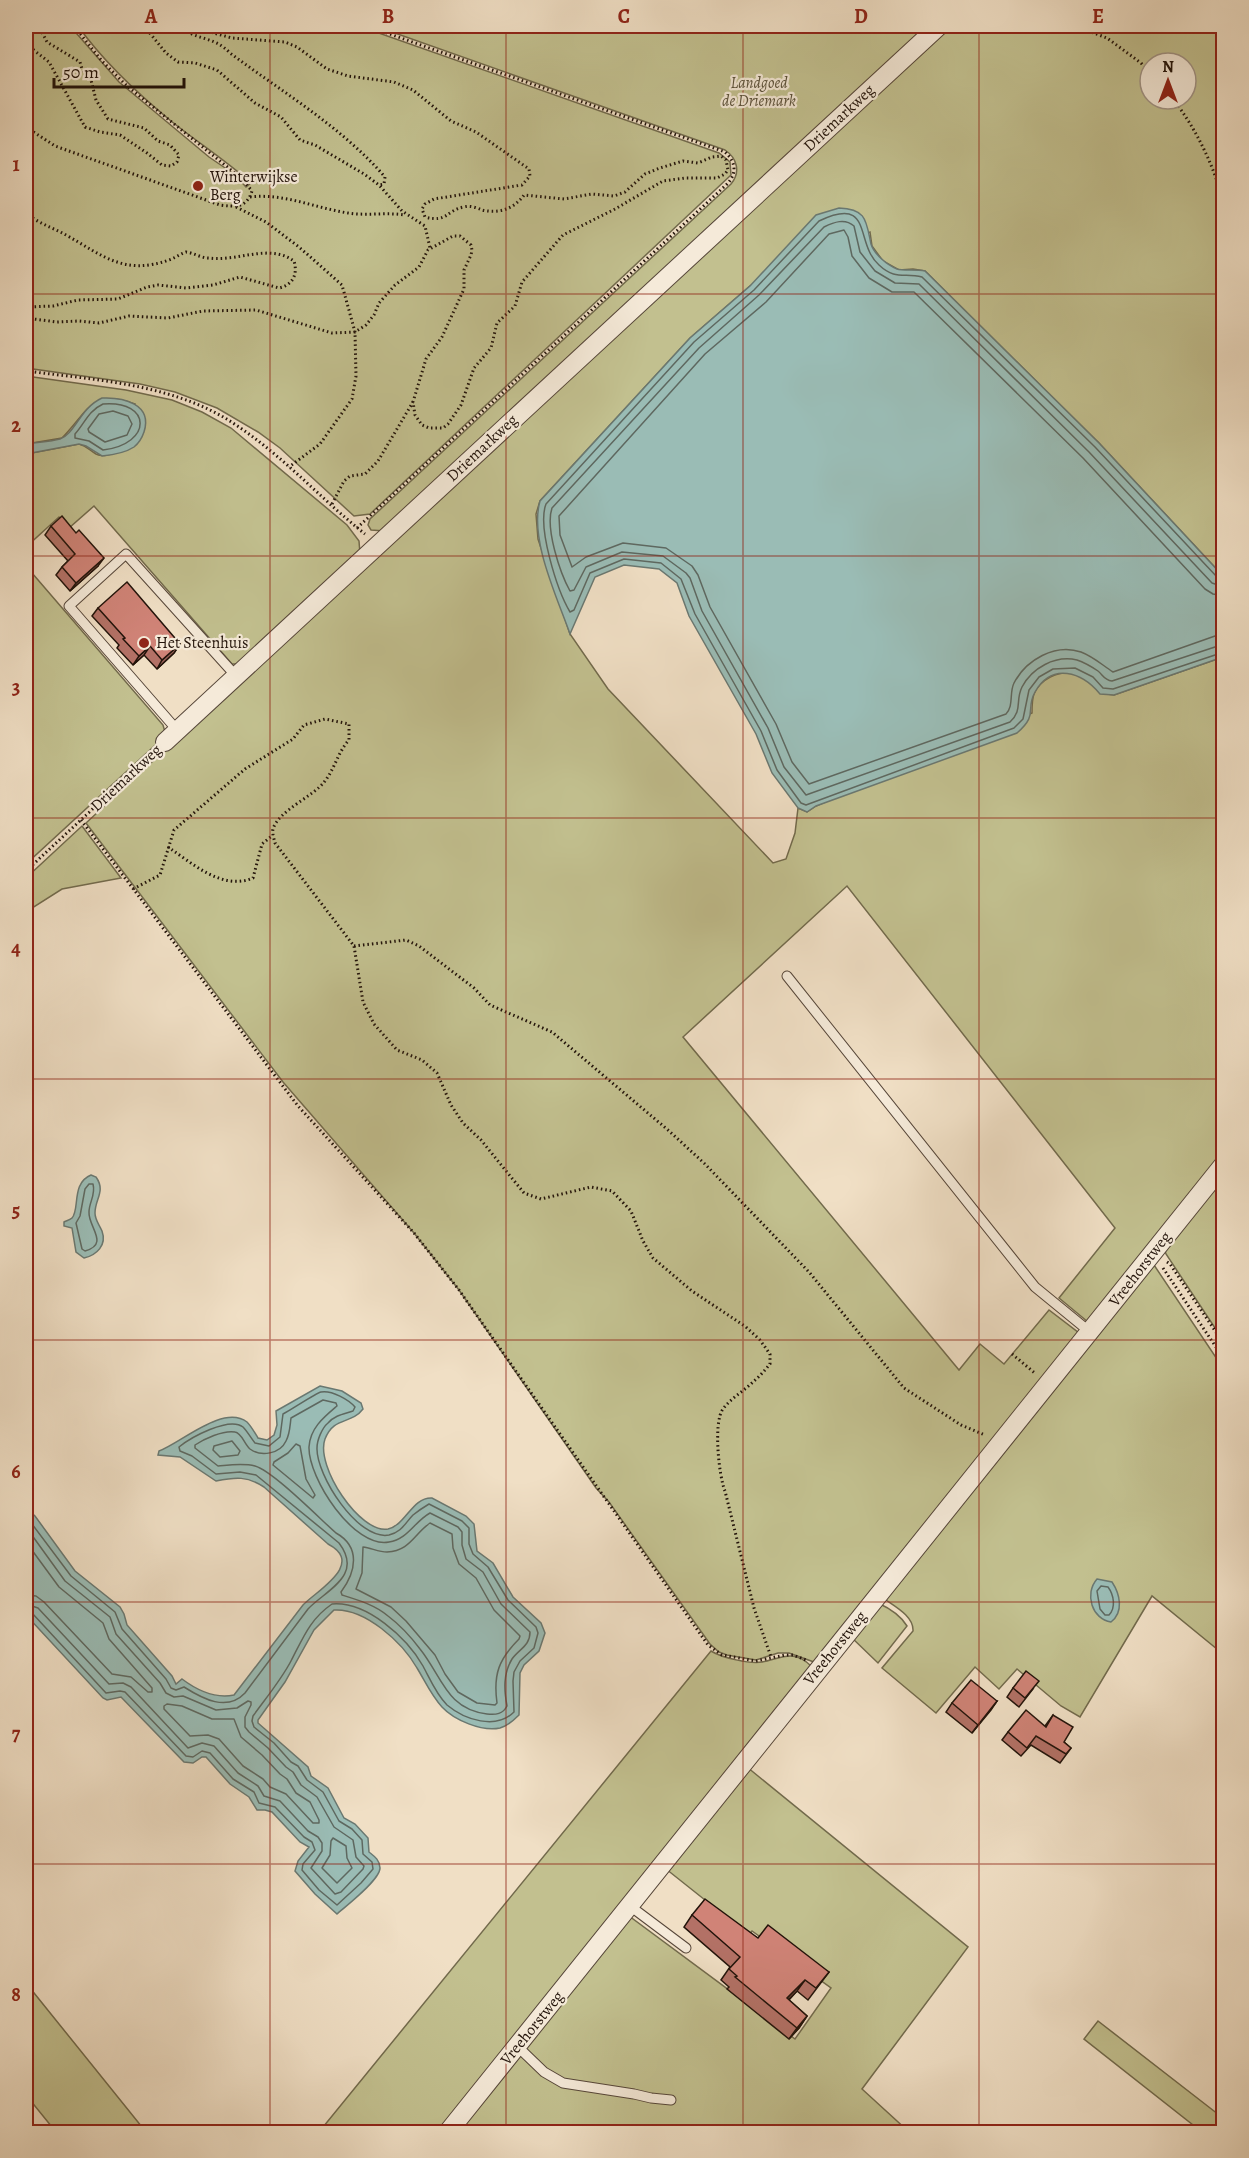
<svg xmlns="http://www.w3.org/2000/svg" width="1249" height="2158" font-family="Alegreya,serif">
<rect width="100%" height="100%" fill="#f0dfc5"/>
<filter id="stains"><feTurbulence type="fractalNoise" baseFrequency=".00333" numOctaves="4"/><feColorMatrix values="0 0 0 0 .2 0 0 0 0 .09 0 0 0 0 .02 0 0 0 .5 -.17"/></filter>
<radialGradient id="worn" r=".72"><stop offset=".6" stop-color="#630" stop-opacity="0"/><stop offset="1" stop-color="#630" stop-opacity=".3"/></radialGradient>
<g fill="#c2c08f" stroke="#726a4c" stroke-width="1.5" fill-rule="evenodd">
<path d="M26 26H70L119 82 209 157 234 174 246 187 251 183C226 160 197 142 171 121 137 93 103 61 78 26H359L719 153 730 162 731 175 370 514 354 516 280 448 258 432 217 408 175 392 140 384 26 368Z"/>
<path d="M375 26H932L385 531 371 530 368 525 370 519 731 184C741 172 737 158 725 150Z"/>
<path d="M947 26H1223V576L1099 443 925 271 913 269 899 270 883 261 872 246 870 232 750 286 690 338 540 501 536 514 538 539 570 634 608 689 773 863 786 859 795 833 798 808 807 812 816 806 1032 713C1032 708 1032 699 1034 694 1039 680 1059 670 1074 673 1085 676 1093 685 1100 693L1114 695 1223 657V1154L1088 1322 1059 1298 1115 1228 847 886 683 1037 959 1370 980 1344 1004 1364 1049 1310 1079 1333 814 1662 789 1653H778L756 1660 727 1655 719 1652 710 1644 609 1502 596 1488 459 1290 414 1233 283 1082 86 823ZM1150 63H1186V99H1150Z"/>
<path d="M26 376 126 390 172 400 202 412 231 428 347 525 359 541 360 554 238 664H232L94 506 69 528 59 517 26 547V454L79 444C87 446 89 450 96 454 104 458 113 453 120 452L135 404C90 388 89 411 62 438L26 444Z"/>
<polygon points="26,566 163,725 165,732 163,738 26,864"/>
<polygon points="82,826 121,878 62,889 26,912 26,878"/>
<polygon points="1223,1174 1223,1340 1166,1254 1164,1248"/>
<path d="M1152 1262 1223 1368V1654L1152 1596 1080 1717 1061 1706 1017 1669 999 1689 975 1667 936 1713 882 1668 913 1631C914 1616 894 1606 883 1598Z"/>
<path d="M878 1603C889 1608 901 1616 907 1626L878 1663 851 1637Z"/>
<path d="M711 1651C722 1658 750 1664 762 1662 780 1659 793 1648 811 1666L440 2132H319Z"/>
<polygon points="747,1767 968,1947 862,2089 909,2132 455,2132 629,1916 795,2039 831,1988 752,1931 749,1935 666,1869"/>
<polygon points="26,1983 146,2132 56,2132 26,2095"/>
<polygon points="1098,2021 1223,2118 1223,2132 1202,2132 1084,2039"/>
</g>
<g fill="#9abcb5" stroke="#6a7871" stroke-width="1.5">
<path d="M839 208C867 209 866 221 871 244 874 254 887 265 897 269 903 271 916 269 925 271L1099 443 1223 576V657L1114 695 1100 694C1082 672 1052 662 1035 692 1025 710 1039 714 1017 733L816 806 807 812 798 808 772 773 756 734 689 616 677 583 659 569 624 565 595 577 570 634C557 597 529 539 540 501L690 338 750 286 816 215Z"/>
<path d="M102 398C123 397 153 404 144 432 142 438 139 443 134 447 125 453 112 455 102 456L86 446 79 444 26 454V444C36 442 49 442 60 439 75 434 80 408 102 398Z"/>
<path d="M91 1175 96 1177C106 1191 95 1199 95 1213 95 1220 99 1224 102 1231 107 1245 97 1255 84 1258L76 1252 72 1228 64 1226V1222C66 1221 70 1220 72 1218 80 1210 71 1183 91 1175Z"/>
<path d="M320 1386 342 1391 361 1403 363 1409C351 1425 334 1416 325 1439 315 1466 360 1534 388 1529 406 1525 412 1497 432 1498L466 1516 474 1524 477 1551 493 1563 513 1597 541 1623 545 1633 539 1651 524 1665 520 1673 519 1715C514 1720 508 1726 500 1728 482 1732 454 1720 442 1707 431 1695 425 1681 417 1668 402 1642 365 1608 334 1610L314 1630 285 1682 258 1720V1723L308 1767 311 1776 328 1788 344 1818 355 1824 368 1838 369 1852C374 1856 380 1860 380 1868 380 1880 346 1906 337 1914L315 1894 295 1871 298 1861 309 1847 300 1842 272 1812 265 1810H257L249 1797 230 1784 206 1757H202L193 1763 184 1762 121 1697 107 1700 103 1698 26 1615V1508L35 1516 75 1571 120 1607 124 1614 127 1625 172 1676 176 1684 182 1679C198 1691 215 1699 234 1695L303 1605C316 1591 366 1564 328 1544L264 1487C247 1476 236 1477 216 1481L180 1457 158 1455 159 1451C181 1443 223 1404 247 1422 251 1426 255 1433 258 1438L267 1440 274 1435 277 1425 276 1411Z"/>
<path d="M1097 1579 1112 1582C1120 1594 1124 1612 1111 1622 1092 1619 1084 1594 1097 1579Z"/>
</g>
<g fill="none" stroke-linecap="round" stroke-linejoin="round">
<g stroke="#5e6860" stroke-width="1.5">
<path d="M103 404C152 400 153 444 103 450L89 441 75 438V434C85 423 88 411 103 404Z"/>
<polygon points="113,411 128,416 132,424 127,435 105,442 89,432 88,429 99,414"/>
<path d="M1224 579 1217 577 1095 447 922 277C905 272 896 281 879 265 854 243 874 195 819 221L754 290 694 342 546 504C537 527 557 590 570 612L574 610 590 573 624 559 661 563 681 579 695 614 761 731 777 770 801 803 806 805 1014 728 1023 719 1029 690 1039 677 1053 669 1075 668 1093 677 1103 688 1113 689 1224 652"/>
<path d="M1224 587 1212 583 1089 452 919 284 895 283 875 271 860 252 854 226C845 218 834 222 824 227L759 295 699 348 552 508C545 528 560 573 570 591L574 590 586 567 622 552 663 556 686 573 690 578 702 611 768 728 784 767 806 795 1010 722C1023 710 1015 701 1022 687 1032 668 1055 655 1077 660 1083 662 1092 667 1098 671 1103 675 1104 680 1112 681L1224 644"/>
<path d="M1224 596 1213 594 1205 589 1083 458 914 292H892L869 278 852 256 848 237 844 230 829 234 766 302 705 354 559 516 560 535 572 567 586 557 623 543 666 548 692 566 698 575 710 607 776 724 792 762 809 784 1006 714C1014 706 1009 693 1014 683 1026 660 1055 643 1081 652 1094 657 1102 665 1113 672L1215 636 1224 635"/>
<path d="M89 1184H93C96 1195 89 1202 89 1212 88 1227 110 1244 85 1251L82 1249 76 1223 80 1216 85 1189Z"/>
<path d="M323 1400 336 1403 337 1406C324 1417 310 1428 309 1447 308 1478 354 1549 389 1542 408 1539 414 1522 430 1513L458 1527 462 1532V1545L466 1559 483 1572 501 1604 530 1632C530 1646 519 1649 512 1659 503 1674 504 1690 507 1706 503 1714 496 1715 487 1714 446 1709 442 1676 420 1649 411 1637 400 1625 388 1616 375 1605 358 1600 342 1595L341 1592C356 1572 361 1547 336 1533 320 1519 273 1471 255 1466 243 1463 230 1465 218 1466L195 1448V1445C204 1439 223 1430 235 1432 242 1433 244 1444 250 1449 261 1457 280 1454 286 1441 290 1434 290 1425 291 1418Z"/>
<polygon points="232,1441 240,1451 238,1455 220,1457 213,1450 214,1446"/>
<polygon points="296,1444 300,1446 306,1479 315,1495 313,1498 273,1465 274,1462 288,1453"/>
<path d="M26 1516 71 1576 115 1612 122 1629 166 1679 171 1688 176 1690 184 1687C203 1699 227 1712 245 1693L308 1609C326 1590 364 1576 339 1543L256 1475 240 1472 216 1474 192 1456 180 1451 179 1447C190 1438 229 1416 243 1427 247 1431 251 1438 255 1443L269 1446 280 1437 283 1414C291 1410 316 1393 321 1392 332 1390 349 1400 355 1407L353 1411C344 1414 335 1415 328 1423 322 1428 317 1440 317 1448 316 1475 358 1541 389 1535 402 1532 405 1523 413 1515 418 1511 424 1507 429 1504L462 1521 469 1528V1544L473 1554 488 1567 508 1600 536 1627 538 1633 534 1648 520 1661 514 1672 513 1681 514 1712C496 1730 465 1720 447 1705 436 1694 430 1679 423 1666 407 1638 367 1601 332 1604 310 1619 303 1638 291 1661 281 1680 266 1698 253 1716L252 1721 254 1727 274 1743 291 1762 298 1766 307 1780 323 1792 339 1821 352 1829 362 1840 363 1854 372 1862 373 1869 361 1883 337 1905 319 1890 302 1870 303 1864 315 1850 312 1842 304 1837 275 1807 259 1803 254 1792 233 1779 210 1753 202 1751 193 1757 186 1756 125 1692 120 1691 106 1693 32 1613 26 1611"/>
<path d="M430 1523 452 1534 453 1548 459 1564 476 1578 494 1610 520 1636 519 1639C499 1659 493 1674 497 1703L495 1705 477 1703 458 1692 445 1674 435 1655 406 1621 391 1607 356 1589 362 1573 363 1547C371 1548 379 1552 387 1552 410 1551 414 1534 430 1523Z"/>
<polyline points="26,1527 65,1581 110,1617 116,1634 160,1683 166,1693 174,1697 183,1696 216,1710 237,1708 248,1701 251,1702 251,1705 245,1717 245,1727 249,1732 268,1748 286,1767 293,1772 301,1785 317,1797 334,1827 353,1840 356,1857 364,1866 363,1869 341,1892 335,1894 311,1868 322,1851 322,1843 318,1837 308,1831 280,1801 264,1796 258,1786 238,1773 214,1746 202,1743 188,1748 131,1687 123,1683 109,1684 38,1608 26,1604"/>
<polyline points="26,1542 59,1587 103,1623 109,1639 152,1688 152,1692 148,1692 131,1677 112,1674 44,1602 36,1596 26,1595"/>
<path d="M1101 1586 1108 1587C1114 1595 1116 1608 1109 1615H1105L1100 1609 1097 1591Z"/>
<polygon points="167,1704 182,1706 212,1719 234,1719 241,1737 262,1755 280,1774 287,1779 296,1793 310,1802 319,1820 319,1823 313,1823 286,1794 270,1787 263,1779 243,1766 219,1739 208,1735 190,1736 164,1709 164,1706"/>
<polygon points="333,1838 346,1846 347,1858 352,1868 337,1883 322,1868 330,1855 331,1841"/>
</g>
<g stroke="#564639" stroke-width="11">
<g id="lane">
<polyline points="177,730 69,606 126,554 236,676"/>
<polyline points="787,976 1035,1287 1090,1332"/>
<polyline points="630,1906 686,1948"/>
<polyline points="517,2046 544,2072 563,2083 634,2094 651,2098 671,2100"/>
</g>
</g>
<g stroke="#564639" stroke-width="20">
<g id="street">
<polyline points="165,742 939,26"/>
<polyline points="448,2132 1224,1164"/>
</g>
</g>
<g stroke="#22130a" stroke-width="3" stroke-dasharray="1.5 3" stroke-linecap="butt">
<polyline points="144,26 166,53 178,62 195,63 217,70 255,103 281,117 300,140 315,145 364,174 379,185 402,211 425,226 430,248"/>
<path d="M180 26C195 41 213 35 230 53 282 92 342 127 385 177L384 184 379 185"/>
<polyline points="1075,26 1107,38 1141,63 1150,73"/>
<polyline points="26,44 49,62 85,127 100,132 120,135 147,153 162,165 171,166 177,162 179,155 170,145 158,141 144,128 108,119 96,100 91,80 82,69 80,62 47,42 39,26"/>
<path d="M1173 99C1197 130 1214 166 1224 204"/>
<path d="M26 127 55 146 220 205C235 207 247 208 252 191L241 178 127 86 102 61 74 26"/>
<path d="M250 197C284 193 315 208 348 213 367 216 386 212 405 215"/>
<polyline points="236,207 266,222 299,247 342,285 355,332 356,376 352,399 320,444 289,467"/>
<path d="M26 212C36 223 52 227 66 235 102 255 124 276 169 260 175 258 180 254 186 252 194 253 201 258 209 258 238 262 269 243 294 261 298 274 293 285 279 288L240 277 213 285 186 288 158 285 147 287 118 299 78 300 53 306 26 307"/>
<path d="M26 318 57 322 79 321 99 323 129 316 168 318 203 311 256 310 332 333 355 332 366 325 374 315 379 303 395 285 419 267 428 250 453 236H460L471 245 472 250 471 255 464 270V289L442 337 426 359 413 402 415 415 422 425 429 428H443L448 424 461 405 474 368 491 348 497 323 515 306 522 282 563 235 615 209 663 181 685 178H717L725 174 728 170 726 160 721 156 712 157 698 163 683 161 660 168 645 174 625 192 614 196 592 194 564 199 524 195C514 209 499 214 482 210 477 208 470 205 464 207 446 210 448 223 425 217L422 209 425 204 434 199 522 185 530 176 529 169 476 132 451 121 413 90 394 82 348 76 327 69 297 47 285 42 232 38 206 31 196 26"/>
<path d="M26 371C96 380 176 384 236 425 283 456 321 499 365 534"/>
<polyline points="332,504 344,481 350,476 365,474 378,461 413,402"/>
<path d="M357 528 725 186C737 175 737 163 725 152L367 26"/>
<polyline points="81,820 298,1106 414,1233 459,1290 708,1645 722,1655 756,1661 785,1655 793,1655 806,1660"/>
<path d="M168 847C192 863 222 891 253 878L262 844 273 835"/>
<polyline points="26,871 154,752"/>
<path d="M133 889 160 875 174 830 245 769 293 739 304 725 325 719 349 724V740C338 752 335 768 325 781 313 797 279 810 273 829 272 833 274 839 275 843L354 946 363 1002 374 1024 397 1050 422 1060 437 1073 451 1105 463 1123 481 1140 524 1193 541 1199 591 1187 612 1191 631 1211 643 1241 653 1258 692 1291 746 1327 760 1340 770 1354V1364C765 1370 760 1376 754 1381 744 1391 731 1398 723 1409 713 1422 719 1477 725 1491L754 1608 771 1657"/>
<polyline points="354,946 406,940 419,946 474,988 490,1005 552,1032 668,1130 705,1164 809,1272 904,1388 961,1425 985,1435"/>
<polyline points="1167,1262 1170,1264 1224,1344"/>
<polyline points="1163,1268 1224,1359"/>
<polyline points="1012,1354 1036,1374"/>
</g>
<use href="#lane" stroke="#f5ead9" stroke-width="9"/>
<use href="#street" stroke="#f5ead9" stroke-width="18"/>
</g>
<g fill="#b37166" stroke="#22130a" stroke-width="1.5">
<polygon points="51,526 98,566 70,591 56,575 62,567 68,561 45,535"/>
<polygon points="98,608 180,644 174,653 157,669 144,655 133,665 117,648 119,645 92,616"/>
<polygon points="1013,1688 1033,1689 1019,1707 1007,1697"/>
<polygon points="997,1701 972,1733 946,1712 952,1703"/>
<polygon points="1053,1715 1064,1742 1071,1748 1060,1763 1031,1745 1021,1756 1002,1740 1008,1732 1045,1726"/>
<polygon points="692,1915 758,1938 829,1972 808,2000 797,1991 789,2000 807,2016 799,2028 789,2039 727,1989 729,1987 721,1980 730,1967 684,1927"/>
</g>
<g fill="#925c53" stroke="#22130a" stroke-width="1.5">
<polygon points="104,558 98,566 70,591 76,583"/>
<polygon points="180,644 174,653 157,669 162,660"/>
<polygon points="150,646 144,655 133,665 139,656"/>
<polygon points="997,1701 991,1710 972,1733 978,1725"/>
<polygon points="805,1980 797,1991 779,2009 787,1998"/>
<polygon points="807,2016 799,2028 789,2039 797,2028"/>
</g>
<g fill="#d08377" stroke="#22130a" stroke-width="1.5">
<polygon points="62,516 76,533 79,530 104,558 76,583 62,567 75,554 51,526"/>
<polygon points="127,582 180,644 162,660 150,646 139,656 123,639 125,638 98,608"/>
<polygon points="1026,1671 1039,1681 1025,1698 1013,1688"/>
<polygon points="971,1680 997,1701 978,1725 952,1703"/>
<polygon points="1026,1710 1046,1727 1053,1715 1073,1727 1064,1742 1071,1748 1066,1754 1036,1736 1027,1748 1008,1732"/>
<polygon points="705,1899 758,1938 768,1925 829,1972 816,1988 805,1980 787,1998 807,2016 797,2028 735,1977 737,1976 729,1969 740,1957 692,1915"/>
</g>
<path fill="none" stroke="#8f2418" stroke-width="1.5" stroke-opacity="0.55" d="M270 26V2132M506 26V2132M743 26V2132M979 26V2132M26 294H1224M26 556H1224M26 818H1224M26 1079H1224M26 1340H1224M26 1602H1224M26 1864H1224"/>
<g fill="#8f2418" stroke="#f5ead9" stroke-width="2">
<circle cx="198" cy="186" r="6"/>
<circle cx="144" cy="643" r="6"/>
</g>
<g text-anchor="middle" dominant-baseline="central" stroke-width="4.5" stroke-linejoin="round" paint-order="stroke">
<g font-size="16" font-style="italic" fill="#5a5039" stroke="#f5ead9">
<text x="759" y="83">Landgoed<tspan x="759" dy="18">de Driemark</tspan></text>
</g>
<g font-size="16" fill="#22130a" stroke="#f5ead9">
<text transform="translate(839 118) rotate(-43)">Driemarkweg</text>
<text transform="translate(482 448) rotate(-43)">Driemarkweg</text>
<text transform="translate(126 778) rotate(-43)">Driemarkweg</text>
<text transform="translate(1140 1269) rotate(-52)">Vreehorstweg</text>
<text transform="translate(835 1648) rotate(-51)">Vreehorstweg</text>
<text transform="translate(532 2028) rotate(-51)">Vreehorstweg</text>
</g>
<g font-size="16" fill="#22130a" stroke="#f5ead9" text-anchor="start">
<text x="210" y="177">Winterwijkse<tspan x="210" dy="18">Berg</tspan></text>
<text x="156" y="643">Het Steenhuis</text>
</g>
</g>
<rect width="1249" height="2158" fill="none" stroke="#f0dfc5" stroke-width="66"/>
<g transform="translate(1168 81)"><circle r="28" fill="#f5ead9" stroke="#a19486" stroke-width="1.5"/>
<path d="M0-4.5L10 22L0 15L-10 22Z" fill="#8f2418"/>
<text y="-9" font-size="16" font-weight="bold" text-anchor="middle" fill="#22130a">N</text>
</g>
<path d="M54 78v9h130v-9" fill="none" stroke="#22130a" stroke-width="3"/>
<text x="63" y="78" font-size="18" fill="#22130a" stroke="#f5ead9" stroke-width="4.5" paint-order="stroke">50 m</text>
<rect x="33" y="33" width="1183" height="2092" fill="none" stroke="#8f2418" stroke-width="2"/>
<g font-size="20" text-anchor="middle" font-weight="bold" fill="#8f2418">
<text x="151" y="23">A</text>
<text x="388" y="23">B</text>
<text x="624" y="23">C</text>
<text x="861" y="23">D</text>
<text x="1098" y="23">E</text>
<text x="16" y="171">1</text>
<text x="16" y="432">2</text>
<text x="16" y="694">3</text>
<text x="16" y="955">4</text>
<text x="16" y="1217">5</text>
<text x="16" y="1478">6</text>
<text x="16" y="1740">7</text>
<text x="16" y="2001">8</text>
</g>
<rect width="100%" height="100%" filter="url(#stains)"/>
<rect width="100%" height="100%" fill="url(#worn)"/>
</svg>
